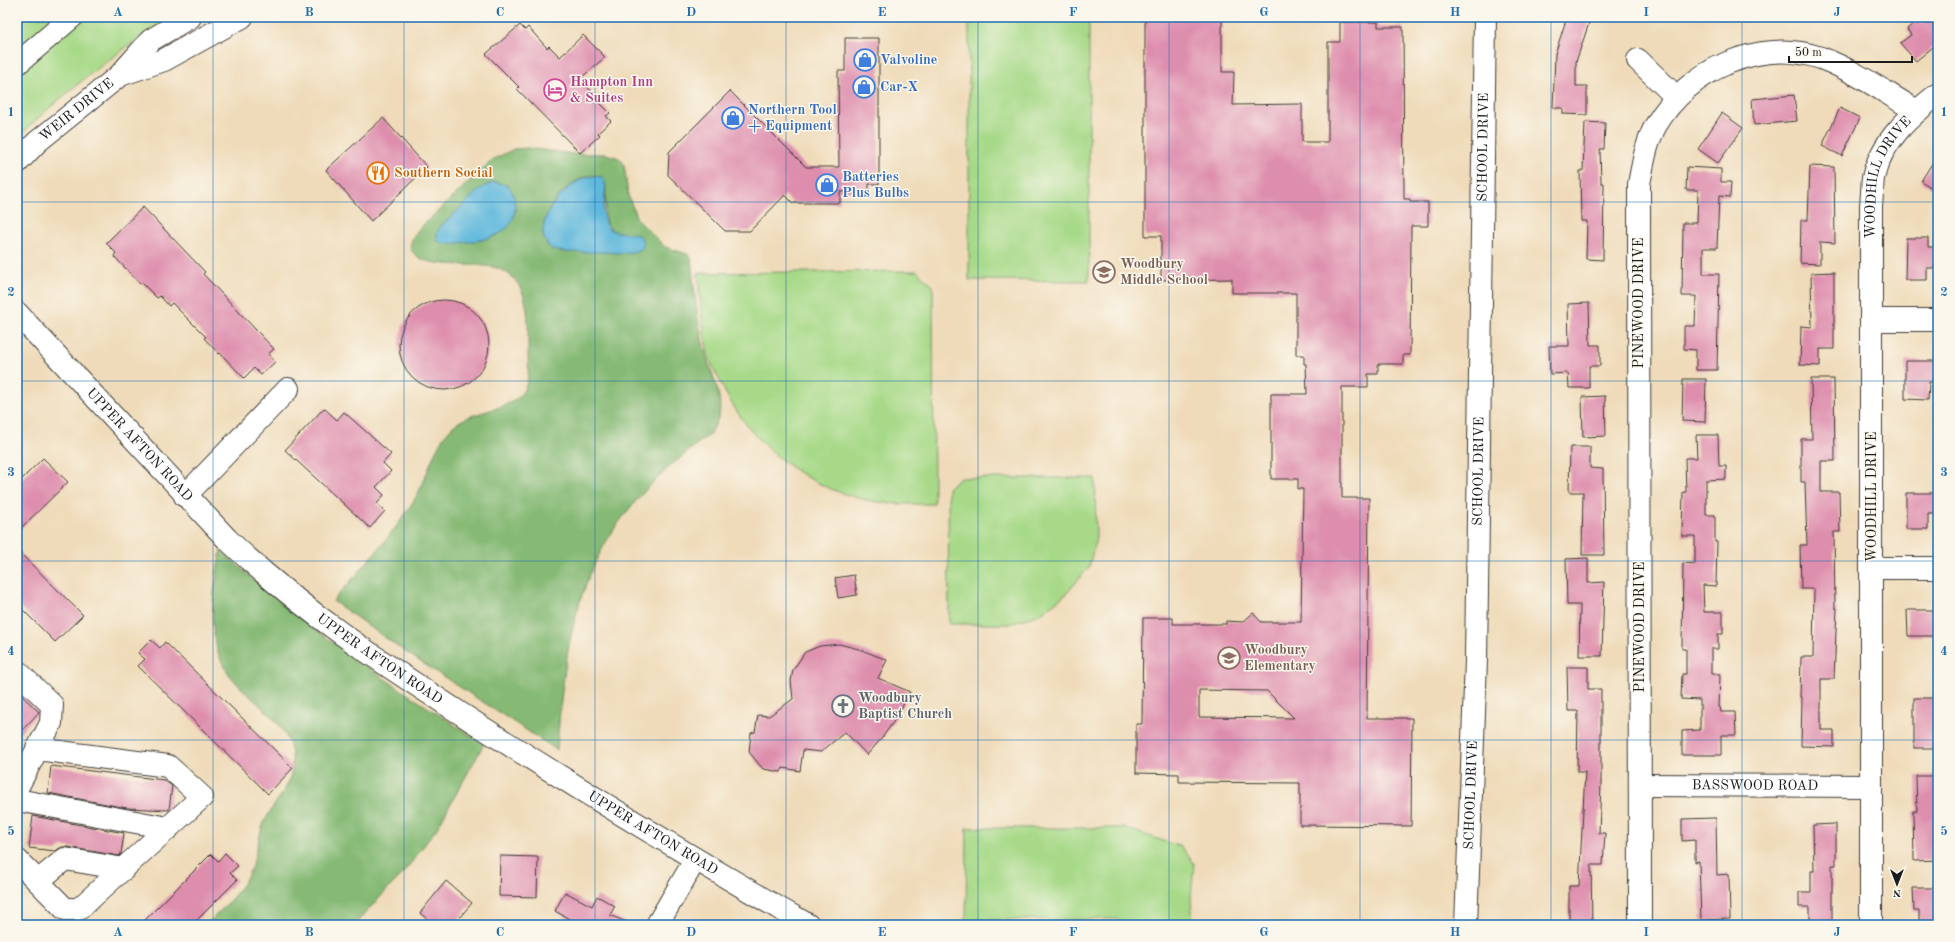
<svg xmlns="http://www.w3.org/2000/svg" width="1955" height="942" font-family="'Old Standard TT',serif">
<rect width="100%" height="100%" fill="#fbf7ec"/>
<filter id="ink" filterUnits="userSpaceOnUse"><feTurbulence type="fractalNoise" baseFrequency=".025" numOctaves="2"/><feDisplacementMap in="SourceGraphic" scale="8" xChannelSelector="R" yChannelSelector="G"/><feConvolveMatrix kernelMatrix="1 2 1 2 8 2 1 2 1" color-interpolation-filters="sRGB"/></filter>
<filter id="wash" filterUnits="userSpaceOnUse"><feTurbulence type="fractalNoise" baseFrequency=".012" numOctaves="4" result="noise"/><feDisplacementMap in="SourceGraphic" scale="16" xChannelSelector="R" yChannelSelector="G"/><feGaussianBlur stdDeviation="0.9" result="paint"/><feColorMatrix in="noise" values="0 0 0 0 0 0 0 0 0 0 0 0 0 0 0 0 0 1.4 0 .05"/><feComposite in="paint" operator="in"/></filter>
<g filter="url(#wash)">
<rect width="100%" height="100%" fill="#efdbba"/>
<g fill="#a7d988" stroke="#627a52">
<polygon points="24,17 60,17 17,54 17,27"/>
<path d="M84 17H170C116 53 64 92 17 138V74Z"/>
<polygon points="969,17 1089,17 1089,281 969,280"/>
<path d="M917 271 933 286 934 504C910 504 885 505 862 499 798 484 745 438 719 379 715 372 711 364 709 357 702 329 700 301 698 273Z"/>
<polygon points="959,478 1095,478 1096,538 1089,567 1066,594 1040,614 1010,624 949,624 948,488"/>
<polygon points="967,828 1125,828 1181,847 1194,863 1191,898 1193,925 1124,925 1117,919 966,920"/>
</g>
<g fill="#85b974" stroke="#506a48" fill-rule="evenodd">
<path d="M527 148 574 154H606L619 158 624 164 628 195 637 219 665 247 687 254 691 257C694 289 697 321 705 352 710 370 720 389 720 408 719 419 715 427 708 436 660 471 614 516 591 572 567 628 561 690 557 750L404 651 333 601C361 569 391 538 413 502 428 479 432 446 452 427 471 409 514 412 525 388 530 377 528 363 528 352 528 323 532 285 502 270 482 259 417 274 410 246L413 237 418 230 492 160 514 149ZM587 176H597L606 186 605 221 611 230 619 232 576 252 548 246C532 220 562 185 587 176ZM499 182 515 211C507 243 476 240 449 243 459 223 472 182 499 182Z"/>
<path d="M221 550C301 627 392 684 484 744L437 828 405 871 354 925H206C224 907 243 890 252 866 257 852 258 838 263 825 271 805 290 790 292 769 298 719 243 702 224 666 205 632 214 586 221 550Z"/>
</g>
<g fill="#5fb8dc" stroke="#3e6a7c">
<path d="M592 176 602 177 605 181C607 195 600 212 606 225 613 240 641 224 644 245L640 250C629 255 610 252 597 252 586 252 561 254 551 249 548 247 546 242 544 239 536 216 570 178 592 176Z"/>
<path d="M494 182 507 185C514 191 514 199 515 207 516 242 468 242 444 244L437 241V232L441 226 481 188Z"/>
</g>
<g id="blocks">
<g fill="#de8ead" fill-rule="evenodd">
<path d="M1145 17H1222V72H1234L1233 105 1302 104V142H1328V42H1340V22H1378V27H1403L1404 199H1410V202H1428V226H1411L1410 355H1403V364H1378V374H1368V387H1342V498H1369L1367 718H1412L1411 826 1300 825V783L1179 782V774L1136 773V724H1142L1143 618H1173V624H1226V621L1243 622 1253 613 1261 622H1301L1303 489H1298V479H1271V394H1307L1306 364H1304V355H1296V293H1232V279L1161 280V236H1145ZM1199 690 1267 691 1294 718 1199 717Z"/>
<polygon points="1567,17 1591,17 1576,62 1576,86 1587,86 1587,115 1563,114 1563,108 1553,108 1555,54"/>
<polygon points="1929,17 1938,17 1938,43 1916,61 1900,43 1911,35 1907,29 1919,19 1922,23"/>
<polygon points="520,25 525,30 528,27 547,48 549,46 560,57 583,35 605,57 580,79 592,92 590,93 610,113 606,116 611,121 598,133 600,135 580,153 517,89 519,87 486,54"/>
<polygon points="845,38 879,38 879,184 869,184 869,191 840,192 840,203 793,203 785,195 750,231 725,231 668,175 669,152 730,91 806,167 839,167 838,71 845,71"/>
<polygon points="1794,95 1797,121 1754,125 1752,99"/>
<polygon points="1840,108 1860,118 1842,156 1822,146"/>
<polygon points="1722,113 1743,128 1718,163 1698,149"/>
<polygon points="383,118 427,167 371,221 326,170"/>
<polygon points="1585,122 1605,123 1604,149 1600,149 1601,183 1604,183 1603,260 1586,259 1587,221 1581,221 1580,171 1583,171"/>
<polygon points="1938,154 1938,192 1921,181"/>
<polygon points="1810,166 1834,167 1835,243 1820,242 1820,264 1800,263 1801,220 1808,220"/>
<polygon points="1687,167 1721,169 1721,182 1731,182 1730,197 1719,196 1717,248 1703,248 1703,274 1719,274 1717,370 1696,370 1696,350 1684,349 1684,326 1695,326 1696,296 1682,296 1683,223 1697,223 1698,190 1686,190"/>
<polygon points="143,207 205,272 203,274 274,349 268,354 275,362 261,375 254,368 244,378 220,353 219,354 204,338 206,337 172,303 169,306 160,296 157,298 142,283 140,284 114,256 116,253 106,243"/>
<polygon points="1906,238 1928,238 1928,247 1938,247 1938,268 1927,268 1927,280 1905,280"/>
<polygon points="1834,272 1834,349 1820,349 1820,366 1800,365 1801,326 1812,327 1811,273"/>
<circle cx="444" cy="345" r="45"/>
<polygon points="1589,303 1590,345 1600,345 1600,366 1589,366 1589,388 1569,388 1568,373 1550,374 1549,346 1569,346 1568,304"/>
<polygon points="1905,361 1938,361 1938,383 1929,382 1928,400 1905,399"/>
<polygon points="1683,379 1706,379 1705,422 1682,421"/>
<polygon points="1811,379 1834,379 1835,461 1821,461 1821,492 1839,492 1840,532 1834,532 1835,608 1837,608 1834,679 1821,679 1821,730 1834,730 1834,747 1801,746 1802,697 1800,697 1801,657 1813,657 1814,589 1801,589 1800,545 1807,545 1805,482 1801,482 1801,439 1812,439"/>
<polygon points="1605,396 1606,436 1583,437 1582,397"/>
<polygon points="324,408 337,420 344,412 391,454 383,463 391,471 376,487 384,495 377,504 385,511 370,528 285,450"/>
<polygon points="1696,435 1718,435 1719,466 1726,466 1726,479 1706,480 1706,515 1715,515 1715,542 1717,542 1716,586 1703,585 1704,612 1723,612 1723,634 1718,634 1718,649 1711,649 1711,674 1720,674 1719,707 1720,707 1721,712 1735,712 1736,735 1721,735 1721,755 1682,755 1682,731 1700,730 1700,700 1681,699 1682,674 1686,674 1686,649 1682,649 1683,563 1695,564 1695,536 1682,536 1683,492 1686,492 1685,458 1697,458"/>
<polygon points="1570,447 1590,447 1590,468 1603,469 1604,555 1582,555 1583,492 1569,492"/>
<polygon points="43,458 68,482 17,532 17,484"/>
<polygon points="1906,493 1938,493 1938,514 1928,514 1928,529 1906,529"/>
<polygon points="17,550 83,615 55,642 17,604"/>
<polygon points="1588,558 1588,583 1604,582 1602,656 1579,656 1580,605 1567,605 1566,559"/>
<polygon points="854,575 857,595 838,598 835,578"/>
<polygon points="1907,610 1938,610 1938,636 1908,636"/>
<polygon points="151,640 160,648 165,642 293,768 268,794 138,666 145,659 138,653"/>
<polygon points="839,644 859,649 887,660 878,678 910,692 896,718 882,738 867,755 845,732 821,752 803,750 800,771 783,768 781,772 763,769 749,752 751,733 755,732 758,715 769,716 793,699 791,681 793,670 805,652 820,646"/>
<polygon points="1567,667 1588,667 1588,689 1601,689 1601,783 1599,833 1605,833 1603,865 1591,865 1592,925 1569,925 1569,886 1579,886 1585,772 1577,772 1578,711 1568,711"/>
<polygon points="17,691 39,712 17,736"/>
<rect x="1914" y="698" width="24" height="50"/>
<polygon points="51,766 164,780 172,786 169,810 127,808 48,793"/>
<polygon points="1916,776 1938,776 1938,860 1914,861 1913,811 1917,811"/>
<polygon points="33,816 124,833 121,854 119,856 67,847 62,847 55,851 29,848"/>
<polygon points="1716,818 1717,875 1729,874 1730,919 1701,920 1699,861 1695,862 1695,840 1682,841 1682,819"/>
<polygon points="1836,824 1836,865 1832,865 1832,921 1810,921 1810,907 1799,907 1799,892 1811,892 1811,871 1814,871 1813,825"/>
<polygon points="225,853 238,866 230,873 237,880 192,925 140,925 211,854 218,861"/>
<polygon points="500,856 538,857 537,897 499,896"/>
<polygon points="446,881 472,903 453,925 434,925 420,913"/>
<polygon points="1913,888 1938,888 1938,925 1919,925 1919,911 1914,911"/>
<polygon points="565,892 592,906 597,896 615,906 610,915 633,925 580,925 555,911"/>
</g>
</g>
</g>
<g filter="url(#ink)">
<use href="#blocks" fill-opacity="0" stroke="#3c3934" stroke-width="1"/>
<g fill="none" stroke-linecap="round" stroke-linejoin="round">
<g stroke="#3c3934" stroke-width="24">
<g id="minor">
<polyline points="1638,60 1676,97"/>
<polyline points="123,74 164,60 242,17"/>
<path id="s1" d="M17 163 37 142 120 75 151 40 190 17"/>
<path id="s2" d="M17 313 227 539C299 609 382 663 466 717 578 789 692 858 808 925"/>
<polyline points="1871,320 1938,320"/>
<polyline points="185,496 288,389"/>
<polyline points="1872,568 1938,568"/>
<polyline points="17,671 52,705 51,723 17,788"/>
<path id="s3" d="M1640 785 1871 786"/>
<polyline points="17,800 168,828"/>
<polyline points="17,860 65,909 79,909 202,797 168,766 37,749"/>
<polyline points="38,881 65,859 124,869"/>
<polyline points="657,925 695,860"/>
<path id="s4" d="M1466 925 1476 660 1485 17"/>
<path d="M1640 925 1639 184C1643 164 1646 143 1656 125 1688 70 1759 37 1821 58 1855 71 1886 93 1917 111"/>
<path id="s5" d="M1871 925V206C1872 197 1872 187 1873 178 1881 141 1910 116 1938 94"/>
</g>
</g>
<g stroke="#3c3934" stroke-width="24">
<polyline id="highway" points="17,64 72,17"/>
</g>
<use href="#minor" stroke="#fff" stroke-width="22"/>
<use href="#highway" stroke="#fff" stroke-width="22"/>
</g>
</g>
<path fill="none" stroke="#1f6fb2" stroke-width="1" stroke-opacity="0.55" d="M213 17V925M404 17V925M595 17V925M786 17V925M978 17V925M1169 17V925M1360 17V925M1551 17V925M1742 17V925M17 202H1938M17 381H1938M17 561H1938M17 740H1938"/>
<defs>
<g id="shop-ring" transform="scale(1.15)"><circle r="9.5" fill="#fbf7ec" stroke="#3f7fe0" stroke-width="1.5"/><path d="M-5-2.5h2.3a2.7 3.5 0 0 1 5.4 0H5L5.5 6h-11ZM-1.5-2.5h3a1.5 2.3 0 0 0-3 0Z" fill="#3f7fe0"/></g>
<g id="hotel-ring" transform="scale(1.15)"><circle r="9.5" fill="#fbf7ec" stroke="#d1479c" stroke-width="1.5"/><path d="M-6-4.5h1.5V1H6V5H4.5V3h-9V5H-6ZM-4 0a1.8 1.8 0 1 1 3.6 0ZM.5 0V-2.5h3Q6-2.5 6 0Z" fill="#d1479c"/></g>
<g id="restaurant-ring" transform="scale(1.15)"><circle r="9.5" fill="#fbf7ec" stroke="#e8710a" stroke-width="1.5"/><path d="M-5-6h1v4h1v-4h1v4h1v-4h1v5L-1.5 .5V6h-2V.5L-5-1ZM5-6V6H3V1.5H1.5Q1.5-4 5-6Z" fill="#e8710a"/></g>
<g id="school-ring" transform="scale(1.15)"><circle r="9.5" fill="#fbf7ec" stroke="#8d6e63" stroke-width="1.5"/><path d="M0-5L7-2L0 1L-7-2ZM-4 1L0 2.5L4 1V4Q0 6-4 4Z" fill="#8d6e63"/></g>
<g id="church-ring" transform="scale(1.15)"><circle r="9.5" fill="#fbf7ec" stroke="#6b7280" stroke-width="1.5"/><path d="M-1.2-6h2.4v3.5h3.3v2.4h-3.3V6h-2.4V-.1h-3.3v-2.4h3.3Z" fill="#6b7280"/></g>
</defs>
<g fill-rule="evenodd">
<use href="#shop-ring" x="865" y="60"/>
<use href="#shop-ring" x="864" y="87"/>
<use href="#hotel-ring" x="555" y="90"/>
<use href="#shop-ring" x="733" y="118"/>
<use href="#restaurant-ring" x="378" y="173"/>
<use href="#shop-ring" x="827" y="185"/>
<use href="#school-ring" x="1104" y="272"/>
<use href="#school-ring" x="1229" y="658"/>
<use href="#church-ring" x="843" y="706"/>
</g>
<g text-anchor="middle" dominant-baseline="central" stroke-width="3" stroke-linejoin="round" paint-order="stroke">
<g font-size="14" font-weight="bold" fill="#366cbe" stroke="#fbf7ec" text-anchor="start">
<text x="880" y="60">Valvoline</text>
<text x="880" y="87">Car-X</text>
<text x="748" y="110">Northern Tool<tspan x="748" dy="16">+ Equipment</tspan></text>
<text x="842" y="177">Batteries<tspan x="842" dy="16">Plus Bulbs</tspan></text>
</g>
<g font-size="14" font-weight="bold" fill="#b23c85" stroke="#fbf7ec" text-anchor="start">
<text x="570" y="82">Hampton Inn<tspan x="570" dy="16">&amp; Suites</tspan></text>
</g>
<g font-size="14" fill="#1c1c1c" stroke="#fbf7ec">
<text stroke="none"><textPath href="#s1" startOffset="80">WEIR DRIVE</textPath></text>
<text stroke="none"><textPath href="#s4" startOffset="778">SCHOOL DRIVE</textPath></text>
<text stroke="none"><textPath href="#s5" startOffset="752">WOODHILL DRIVE</textPath></text>
<text transform="translate(1639 303) rotate(-90)">PINEWOOD DRIVE</text>
<text stroke="none"><textPath href="#s2" startOffset="180">UPPER AFTON ROAD</textPath></text>
<text stroke="none"><textPath href="#s4" startOffset="454">SCHOOL DRIVE</textPath></text>
<text transform="translate(1872 497) rotate(-90)">WOODHILL DRIVE</text>
<text transform="translate(1640 627) rotate(-90)">PINEWOOD DRIVE</text>
<text stroke="none"><textPath href="#s2" startOffset="503">UPPER AFTON ROAD</textPath></text>
<text stroke="none"><textPath href="#s3" startOffset="115">BASSWOOD ROAD</textPath></text>
<text stroke="none"><textPath href="#s4" startOffset="130">SCHOOL DRIVE</textPath></text>
<text stroke="none"><textPath href="#s2" startOffset="827">UPPER AFTON ROAD</textPath></text>
</g>
<g font-size="14" font-weight="bold" fill="#c56008" stroke="#fbf7ec" text-anchor="start">
<text x="394" y="173">Southern Social</text>
</g>
<g font-size="14" font-weight="bold" fill="#785e54" stroke="#fbf7ec" text-anchor="start">
<text x="1120" y="264">Woodbury<tspan x="1120" dy="16">Middle School</tspan></text>
<text x="1244" y="650">Woodbury<tspan x="1244" dy="16">Elementary</tspan></text>
</g>
<g font-size="14" font-weight="bold" fill="#5b616d" stroke="#fbf7ec" text-anchor="start">
<text x="858" y="698">Woodbury<tspan x="858" dy="16">Baptist Church</tspan></text>
</g>
</g>
<rect width="1955" height="942" fill="none" stroke="#fbf7ec" stroke-width="44"/>
<g transform="translate(1897 884) rotate(180)" stroke="#fbf7ec" stroke-width="3" paint-order="stroke">
<path d="M0-3L7 15L0 10L-7 15Z" fill="#1c1c1c"/>
<text y="-6" font-size="11" font-weight="bold" text-anchor="middle" fill="#1c1c1c">N</text>
</g>
<path d="M1789 56v6h123v-6" fill="none" stroke="#1c1c1c" stroke-width="2"/>
<text x="1795" y="56" font-size="12" fill="#1c1c1c" stroke="#fbf7ec" stroke-width="3" paint-order="stroke">50 m</text>
<rect x="22" y="22" width="1911" height="898" fill="none" stroke="#1f6fb2" stroke-width="1.5"/>
<g font-size="13" text-anchor="middle" font-weight="bold" fill="#1f6fb2">
<text x="118" y="16">A</text>
<text x="309" y="16">B</text>
<text x="500" y="16">C</text>
<text x="691" y="16">D</text>
<text x="882" y="16">E</text>
<text x="1073" y="16">F</text>
<text x="1264" y="16">G</text>
<text x="1455" y="16">H</text>
<text x="1646" y="16">I</text>
<text x="1837" y="16">J</text>
<text x="11" y="116">1</text>
<text x="1944" y="116">1</text>
<text x="11" y="296">2</text>
<text x="1944" y="296">2</text>
<text x="11" y="476">3</text>
<text x="1944" y="476">3</text>
<text x="11" y="655">4</text>
<text x="1944" y="655">4</text>
<text x="11" y="835">5</text>
<text x="1944" y="835">5</text>
<text x="118" y="936">A</text>
<text x="309" y="936">B</text>
<text x="500" y="936">C</text>
<text x="691" y="936">D</text>
<text x="882" y="936">E</text>
<text x="1073" y="936">F</text>
<text x="1264" y="936">G</text>
<text x="1455" y="936">H</text>
<text x="1646" y="936">I</text>
<text x="1837" y="936">J</text>
</g>
</svg>
